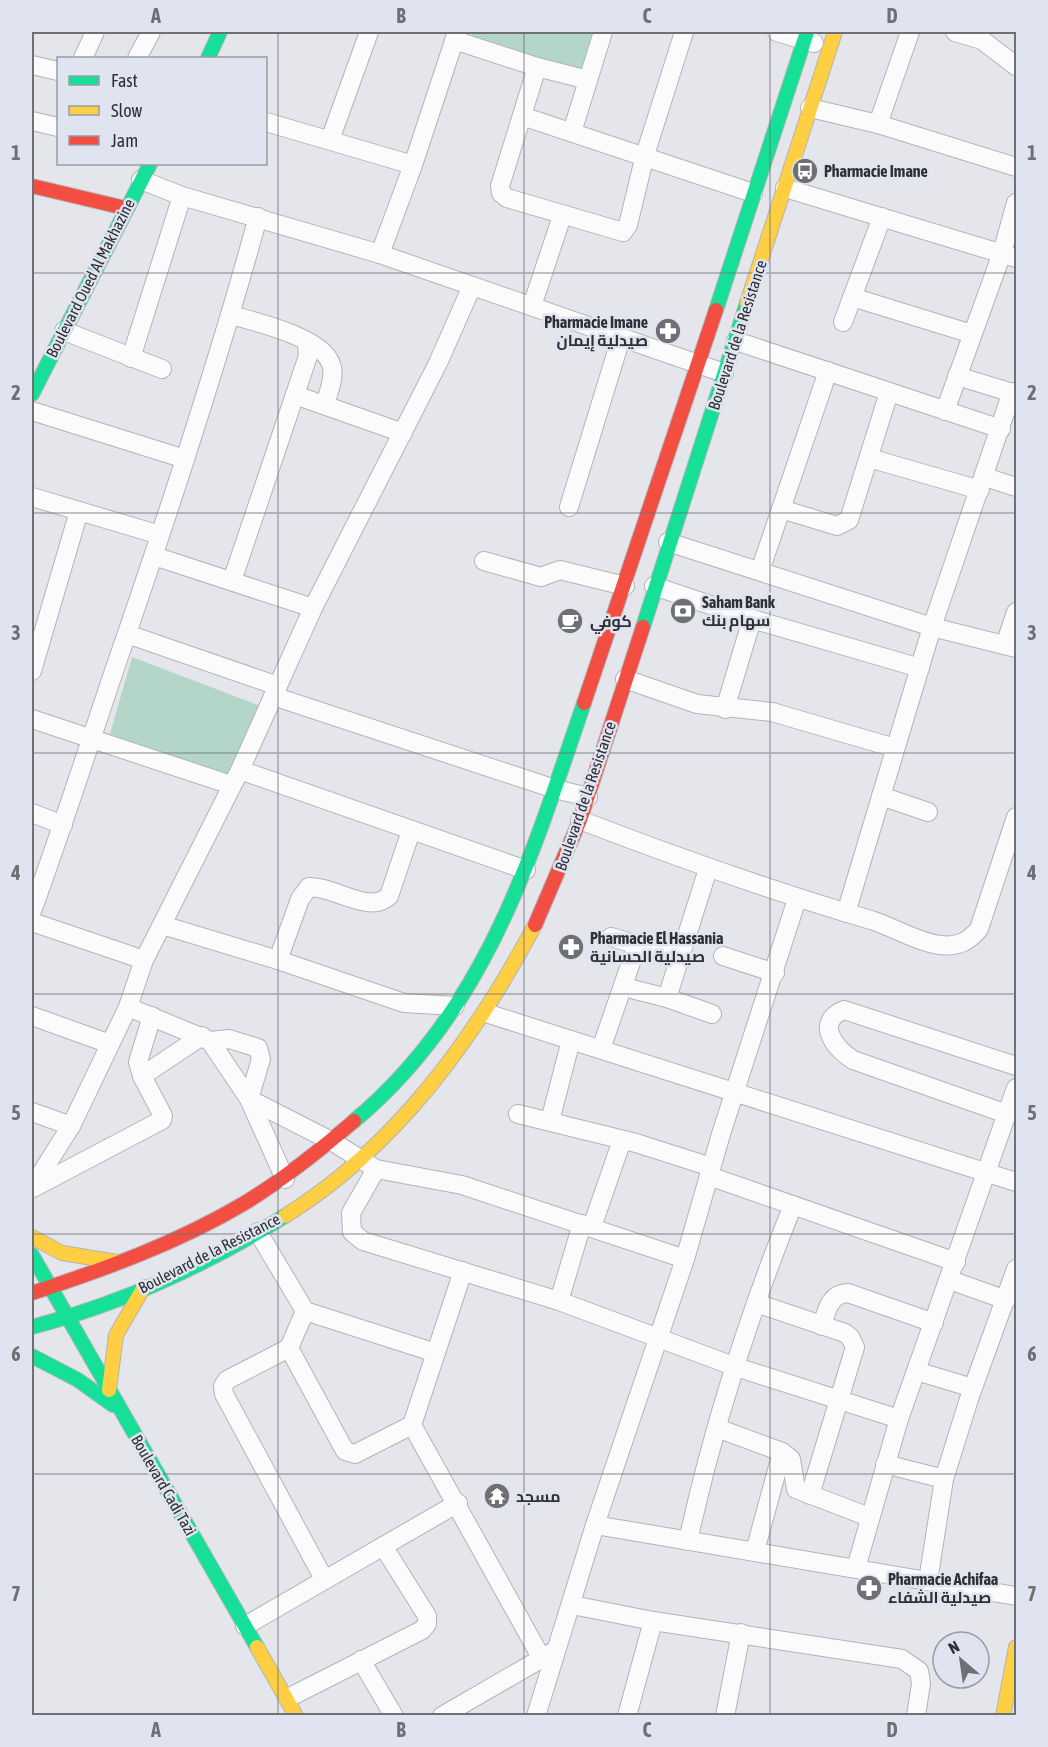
<svg xmlns="http://www.w3.org/2000/svg" width="1048" height="1747" font-family="'Asap Condensed',Cairo,sans-serif">
<rect width="100%" height="100%" fill="#e4e6ec"/>
<g fill="#b4d6c8">
<polygon points="473,32 596,32 584,72 471,38"/>
<polygon points="132,657 263,707 226,782 108,741"/>
</g>
<g fill="none" stroke-linecap="round" stroke-linejoin="round">
<g stroke="#b3b4b9" stroke-width="20">
<g id="street">
<polyline points="777,32 814,43"/>
<polyline points="955,32 982,40 1016,66"/>
<polyline points="454,40 537,67 588,80"/>
<polyline points="83,58 95,32"/>
<polyline points="137,58 151,32"/>
<polyline points="32,65 58,71"/>
<polyline points="537,67 500,186 501,193 507,198 623,232 628,225 645,155 684,32"/>
<polyline points="810,108 878,124 1016,167"/>
<polyline points="522,116 753,193"/>
<polyline points="32,121 58,127"/>
<polyline points="266,122 413,165"/>
<polyline points="878,124 910,32"/>
<polyline points="572,132 603,32"/>
<polyline points="330,140 369,32"/>
<polyline points="141,180 182,196 380,254 724,373"/>
<polyline points="785,188 1016,258"/>
<polyline points="380,254 413,165 457,32"/>
<polyline points="852,297 972,334"/>
<polyline points="532,306 562,216"/>
<path d="M231 315C256 322 322 337 331 364 336 376 328 393 325 405"/>
<polyline points="843,322 882,217"/>
<polyline points="64,331 162,369"/>
<polyline points="736,341 1001,429"/>
<polyline points="131,358 182,196"/>
<polyline points="957,376 1016,394"/>
<polyline points="295,395 403,433"/>
<polyline points="32,411 185,459"/>
<polyline points="945,411 1002,253 1016,203"/>
<polyline points="869,458 980,490"/>
<polyline points="985,477 1016,487"/>
<polyline points="32,497 160,535"/>
<polyline points="569,507 621,338"/>
<polyline points="781,509 837,526 849,520 889,392"/>
<polyline points="668,542 932,627 1016,648"/>
<polyline points="154,556 313,608"/>
<polyline points="484,561 541,577 560,570 625,586"/>
<polyline points="760,571 828,371"/>
<polyline points="232,581 308,356 307,342"/>
<polyline points="654,586 752,619 920,668"/>
<polyline points="127,634 278,686"/>
<polyline points="1005,645 1016,612"/>
<polyline points="32,671 79,511"/>
<polyline points="625,679 697,704 772,712 895,748"/>
<polyline points="273,696 555,789 588,797"/>
<polyline points="725,709 752,619"/>
<polyline points="32,719 231,785"/>
<polyline points="240,770 526,870"/>
<polyline points="881,796 928,812"/>
<polyline points="32,813 63,825"/>
<path d="M580 820C676 857 772 891 871 920 893 927 917 942 940 945 958 947 968 942 979 929L1016 817"/>
<path d="M32 911C61 832 87 751 114 671 166 521 216 370 258 217"/>
<polyline points="846,913 932,627 1012,392"/>
<polyline points="32,922 144,960"/>
<polyline points="162,925 278,960 404,1003 455,1006"/>
<polyline points="611,937 679,957"/>
<polyline points="723,956 775,973"/>
<path d="M278 960 300 899 309 887C334 886 369 915 389 896L411 831"/>
<polyline points="624,987 667,998 712,1014"/>
<polyline points="667,998 708,869"/>
<polyline points="128,1007 210,1041 249,1099 285,1179"/>
<polyline points="486,1013 1016,1182"/>
<polyline points="32,1016 110,1044"/>
<polyline points="210,1041 229,1039 258,1048 261,1059 249,1099"/>
<polyline points="601,1049 637,945"/>
<polyline points="142,1076 138,1062 152,1016"/>
<polyline points="249,1099 333,1142 376,1169 462,1185 685,1259"/>
<polyline points="32,1112 71,1126"/>
<polyline points="518,1114 636,1143 711,1167"/>
<path d="M1007 1114 853 1060C835 1049 814 1022 844 1010L1016 1066"/>
<polyline points="550,1121 571,1040"/>
<polyline points="376,1169 351,1213 352,1232 363,1241 559,1301 736,1367 899,1419"/>
<polyline points="709,1176 956,1262"/>
<polyline points="32,1188 71,1126 128,1007 144,960 240,770 313,608 438,363 472,286"/>
<polyline points="33,1188 162,1120 163,1116 142,1076 202,1036"/>
<polyline points="592,1227 622,1140"/>
<polyline points="258,1232 305,1311 436,1353"/>
<polyline points="950,1280 1006,1300"/>
<polyline points="559,1301 582,1224"/>
<polyline points="756,1303 845,1333 850,1337 855,1347 810,1495"/>
<polyline points="305,1311 289,1348 227,1380 223,1386 224,1394 324,1579"/>
<path d="M822 1326C827 1310 829 1294 848 1293L934 1323"/>
<polyline points="289,1348 345,1451 355,1454 412,1425 463,1271"/>
<polyline points="916,1371 973,1388"/>
<polyline points="412,1425 542,1659"/>
<polyline points="717,1428 782,1452 791,1459 796,1489 869,1517"/>
<polyline points="885,1464 944,1479"/>
<polyline points="595,1525 1016,1596"/>
<path d="M688 1541C713 1427 749 1314 793 1205"/>
<polyline points="755,1551 782,1452"/>
<polyline points="856,1568 899,1419 1016,1088"/>
<polyline points="928,1581 944,1479 969,1399 1016,1269"/>
<polyline points="572,1605 653,1621 902,1659 919,1671 921,1683 916,1716"/>
<polyline points="245,1626 458,1503"/>
<polyline points="361,1660 394,1716"/>
<polyline points="288,1698 422,1630 427,1624 427,1616 383,1546"/>
<polyline points="442,1716 551,1653"/>
<polyline points="536,1716 595,1525 685,1259 721,1134 797,899"/>
<polyline points="627,1716 653,1621"/>
<polyline points="725,1716 741,1633"/>
</g>
</g>
<g stroke="#b3b4b9" stroke-width="16">
<g id="fast">
<polyline points="208,58 220,32"/>
<polyline points="716,310 807,32"/>
<polyline points="32,394 150,164"/>
<polyline points="643,627 747,303"/>
<path d="M354 1121C486 1011 531 858 584 703"/>
<polyline points="32,1255 257,1647"/>
<path d="M32 1327C120 1304 208 1264 285 1216"/>
<polyline points="32,1356 78,1380 113,1405"/>
</g>
</g>
<g stroke="#b3b4b9" stroke-width="16">
<g id="slow">
<polyline points="747,303 835,32"/>
<path d="M285 1216C396 1147 474 1039 535 925"/>
<polyline points="32,1237 62,1253 117,1262"/>
<polyline points="109,1390 116,1335 144,1287"/>
<polyline points="257,1647 296,1716"/>
<polyline points="1003,1716 1016,1647"/>
</g>
</g>
<g stroke="#b3b4b9" stroke-width="16">
<g id="jam">
<polyline points="32,186 125,208"/>
<polyline points="584,703 716,310"/>
<polyline points="535,925 580,820 643,627"/>
<path d="M32 1293C105 1269 177 1243 243 1204 283 1180 319 1151 354 1121"/>
</g>
</g>
<use href="#street" stroke="#fbfbfc" stroke-width="18"/>
<use href="#fast" stroke="#16e098" stroke-width="14"/>
<use href="#slow" stroke="#ffcf43" stroke-width="14"/>
<use href="#jam" stroke="#f24e42" stroke-width="14"/>
</g>
<path fill="none" stroke="#6e7074" stroke-width="1.5" stroke-opacity="0.55" d="M278 32V1716M524 32V1716M770 32V1716M32 273H1016M32 513H1016M32 753H1016M32 994H1016M32 1234H1016M32 1474H1016"/>
<defs>
<g id="bus-disc" transform="scale(1.35)"><circle r="9.5" fill="#6e7074" stroke="#e0e4f0"/><path d="M-5-6H5V4H4V6H2V4H-2V6H-4V4H-5ZM-3.5-4V0h7V-4ZM-3.5 1.2v1.5H-2V1.2ZM2 1.2v1.5H3.5V1.2Z" fill="#fff"/></g>
<g id="pharmacy-disc" transform="scale(1.35)"><circle r="9.5" fill="#6e7074" stroke="#e0e4f0"/><path d="M-2-6h4v4h4v4h-4v4h-4v-4h-4v-4h4Z" fill="#fff"/></g>
<g id="bank-disc" transform="scale(1.35)"><circle r="9.5" fill="#6e7074" stroke="#e0e4f0"/><path d="M-6-4H6V4H-6ZM0-2.3a2.3 2.3 0 1 0 0 4.6a2.3 2.3 0 1 0 0-4.6Z" fill="#fff"/></g>
<g id="cafe-disc" transform="scale(1.35)"><circle r="9.5" fill="#6e7074" stroke="#e0e4f0"/><path d="M-5.5-4.5H6V0H3Q3 3.5 0 3.5H-2.5Q-5.5 3.5-5.5 0ZM3-3.2v2h1.7v-2ZM-6 4.5H4V6H-6Z" fill="#fff"/></g>
<g id="temple-disc" transform="scale(1.35)"><circle r="9.5" fill="#6e7074" stroke="#e0e4f0"/><path d="M0-6L5-2H3V0L6.5 2.5H4V6H1.5V3h-3V6H-4V2.5H-6.5L-3 0V-2H-5Z" fill="#fff"/></g>
</defs>
<g fill-rule="evenodd">
<use href="#bus-disc" x="805" y="171"/>
<use href="#pharmacy-disc" x="668" y="331"/>
<use href="#bank-disc" x="683" y="611"/>
<use href="#cafe-disc" x="570" y="621"/>
<use href="#pharmacy-disc" x="571" y="947"/>
<use href="#temple-disc" x="497" y="1496"/>
<use href="#pharmacy-disc" x="869" y="1588"/>
</g>
<g text-anchor="middle" dominant-baseline="central" stroke-width="5" stroke-linejoin="round" paint-order="stroke">
<g font-size="16" font-weight="bold" fill="#2e3034" stroke="#e0e4f0" text-anchor="start">
<text x="824" y="171">Pharmacie Imane</text>
<text x="648" y="322" text-anchor="end">Pharmacie Imane<tspan x="648" dy="18">صيدلية إيمان</tspan></text>
<text x="702" y="602">Saham Bank<tspan x="702" dy="18">سهام بنك</tspan></text>
<text x="590" y="621">كوفي</text>
<text x="590" y="938">Pharmacie El Hassania<tspan x="590" dy="18">صيدلية الحسانية</tspan></text>
<text x="516" y="1496">مسجد</text>
<text x="888" y="1579">Pharmacie Achifaa<tspan x="888" dy="18">صيدلية الشفاء</tspan></text>
</g>
<g font-size="16" fill="#2e3034" stroke="#e0e4f0">
<text transform="translate(90 278) rotate(-63)">Boulevard Oued Al Makhazine</text>
<text transform="translate(737 335) rotate(-72)">Boulevard de la Resistance</text>
<text transform="translate(585 796) rotate(-71)">Boulevard de la Resistance</text>
<text transform="translate(209 1253) rotate(-27)">Boulevard de la Resistance</text>
<text transform="translate(164 1485) rotate(60)">Boulevard Cadi Tazi</text>
</g>
</g>
<rect width="1048" height="1747" fill="none" stroke="#e0e4f0" stroke-width="66"/>
<rect x="57" y="57" width="210" height="108" fill="#e0e4f0" stroke="#999ca5" stroke-width="1.5"/>
<rect x="69" y="76" width="30" height="9" fill="#16e098" stroke="#999ca5" stroke-width="1.5"/>
<text x="111" y="87" font-size="18" fill="#2e3034">Fast</text>
<rect x="69" y="106" width="30" height="9" fill="#ffcf43" stroke="#999ca5" stroke-width="1.5"/>
<text x="111" y="117" font-size="18" fill="#2e3034">Slow</text>
<rect x="69" y="136" width="30" height="9" fill="#f24e42" stroke="#999ca5" stroke-width="1.5"/>
<text x="111" y="147" font-size="18" fill="#2e3034">Jam</text>
<g transform="translate(961 1660) rotate(331)"><circle r="28" fill="#e0e4f0" stroke="#999ca5" stroke-width="1.5"/>
<path d="M0-4.5L10 22L0 15L-10 22Z" fill="#6e7074"/>
<text y="-9" font-size="16" font-weight="bold" text-anchor="middle" fill="#2e3034">N</text>
</g>
<rect x="33" y="33" width="982" height="1681" fill="none" stroke="#6e7074" stroke-width="2"/>
<g font-size="20" text-anchor="middle" font-weight="bold" fill="#6e7074">
<text x="156" y="23">A</text>
<text x="401" y="23">B</text>
<text x="647" y="23">C</text>
<text x="892" y="23">D</text>
<text x="16" y="160">1</text>
<text x="1032" y="160">1</text>
<text x="16" y="400">2</text>
<text x="1032" y="400">2</text>
<text x="16" y="640">3</text>
<text x="1032" y="640">3</text>
<text x="16" y="880">4</text>
<text x="1032" y="880">4</text>
<text x="16" y="1120">5</text>
<text x="1032" y="1120">5</text>
<text x="16" y="1361">6</text>
<text x="1032" y="1361">6</text>
<text x="16" y="1601">7</text>
<text x="1032" y="1601">7</text>
<text x="156" y="1737">A</text>
<text x="401" y="1737">B</text>
<text x="647" y="1737">C</text>
<text x="892" y="1737">D</text>
</g>
</svg>
